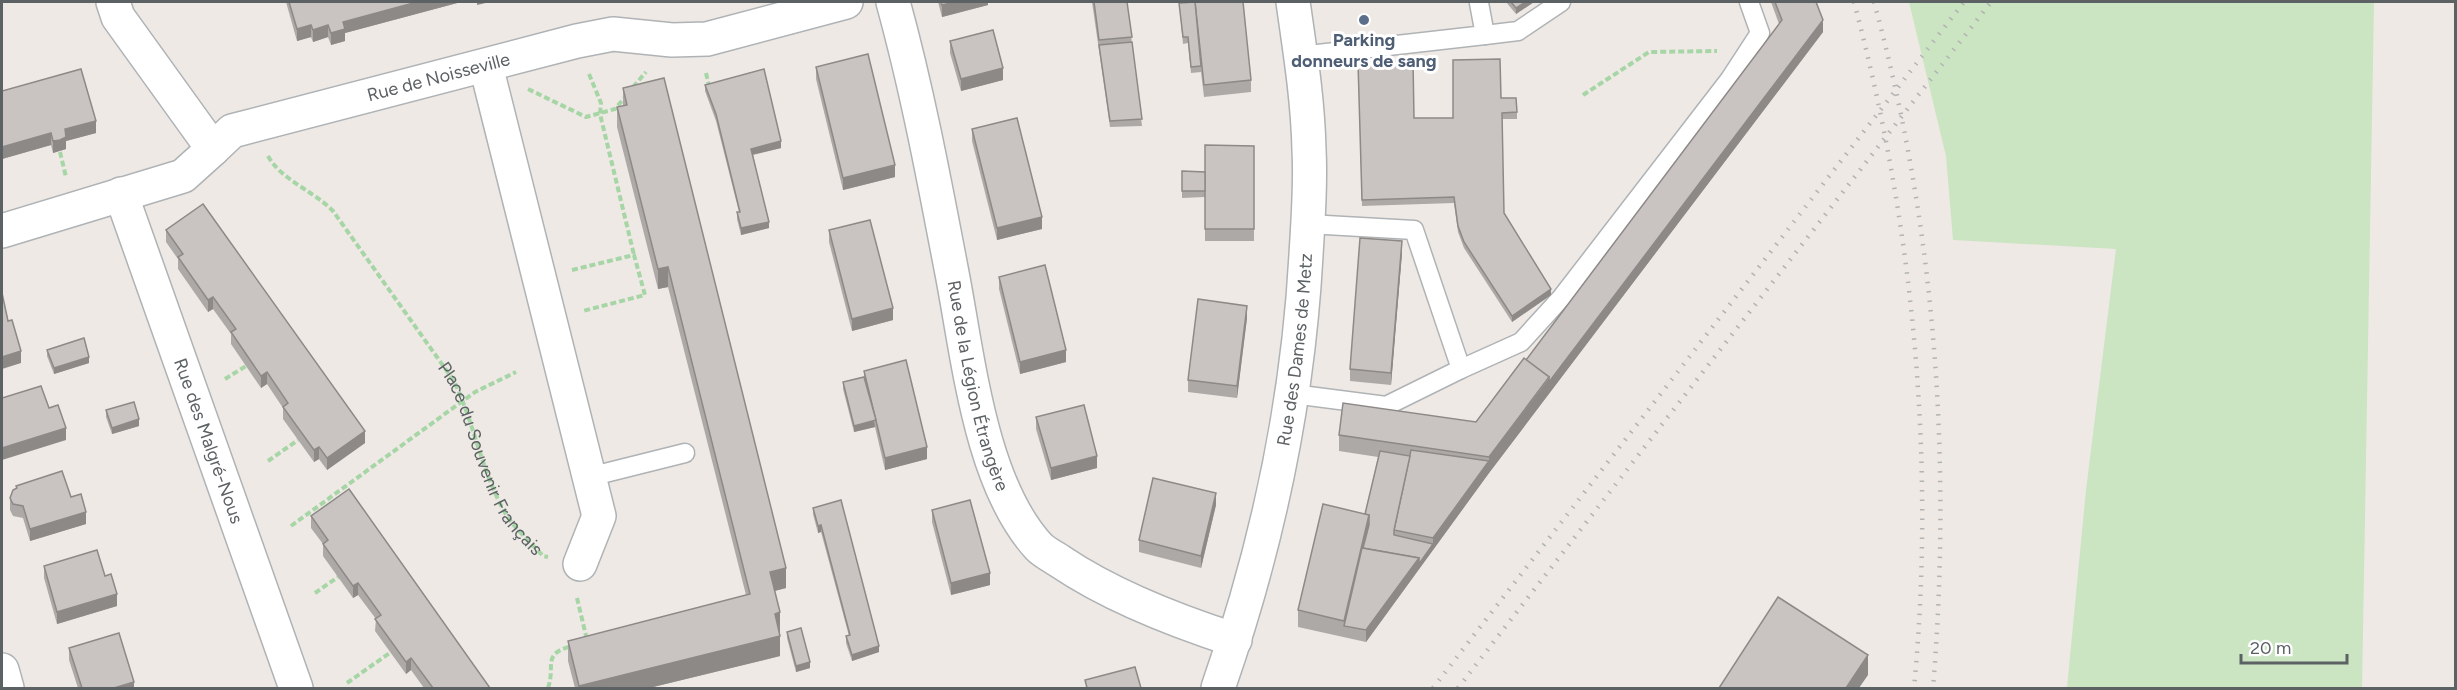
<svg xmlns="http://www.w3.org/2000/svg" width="2457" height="690" font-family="Figtree,sans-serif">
<rect width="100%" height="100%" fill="#eee9e4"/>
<polygon fill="#cbe4c2" points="1909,2 2374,2 2362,688 2067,688 2086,490 2116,249 1953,240 1946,156"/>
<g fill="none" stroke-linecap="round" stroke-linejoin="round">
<g stroke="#afb3b6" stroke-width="21">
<g id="service">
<polyline points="1485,35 1518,31 1561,2"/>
<polyline points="1300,56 1485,35 1479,3"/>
<polyline points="1461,369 1521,342 1562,297 1730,79 1760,33 1749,2"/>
<polyline points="1293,394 1386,406 1461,369 1414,230 1308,224"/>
<polyline points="589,477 685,453"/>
</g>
</g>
<g stroke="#afb3b6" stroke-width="36">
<g id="minor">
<path id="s2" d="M113 2 118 17 213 149 232 131 577 41 613 34 672 40 707 39 846 2"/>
<path id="s3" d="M893 2C917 89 934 179 951 268 968 353 979 482 1039 547 1045 553 1054 557 1061 562 1113 597 1176 621 1235 640"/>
<polyline points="486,66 599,516 580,564"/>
<path id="s4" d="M121 194 296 688"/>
<polyline points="2,231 183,176 213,149"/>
<polyline points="2,670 7,688"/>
</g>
</g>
<g stroke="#afb3b6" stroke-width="36">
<g id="tertiary">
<path id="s5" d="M1218 688C1267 548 1298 403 1306 255 1308 220 1311 185 1309 150 1308 101 1300 51 1293 2"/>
</g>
</g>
<g stroke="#a6d5a6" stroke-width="4" stroke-dasharray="6 3" stroke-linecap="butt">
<polyline points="706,73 709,86"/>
<polyline points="589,74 601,103 600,114 634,255"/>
<polyline points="633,87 646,72"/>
<polyline points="528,89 586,117 615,109 625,97"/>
<polyline points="1583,95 1649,52 1717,51"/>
<polyline points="60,152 66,177"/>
<path id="s1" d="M268 156C281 180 314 191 333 211L454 381C474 423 481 469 504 511 513 527 530 542 543 556L548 557"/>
<polyline points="572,270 634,255 645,295 583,311"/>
<polyline points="225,379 246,366"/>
<polyline points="268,461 298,440"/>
<polyline points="291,526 475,392 516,372"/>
<polyline points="315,593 338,577"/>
<polyline points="577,598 587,640"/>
<polyline points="347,683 391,652"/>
<path d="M548 688C556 665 541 654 572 646"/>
</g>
<use href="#service" stroke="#fff" stroke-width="18"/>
<use href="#minor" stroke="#fff" stroke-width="33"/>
<use href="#tertiary" stroke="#fff" stroke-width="33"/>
<g stroke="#b2b3b4" stroke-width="4.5" stroke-dasharray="1.5 8" stroke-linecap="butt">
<path d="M1854 2C1913 223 1936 460 1914 688"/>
<path d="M1874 2C1935 224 1952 459 1933 688"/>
<polyline points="1433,688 1964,2"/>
<path d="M1458 688C1635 459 1813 230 1991 2"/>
</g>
</g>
<g fill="#ada9a6">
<polygon points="286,2 461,2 345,33 345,41 331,45 328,37 313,42 311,37 297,41"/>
<polygon points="938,2 988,2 988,5 942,17"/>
<polygon points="1092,2 1127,2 1142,126 1110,127"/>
<polygon points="1506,2 1534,2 1516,14"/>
<polygon points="1771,2 1816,2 1823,32 1489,473 1366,642 1298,627 1298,610 1365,514 1378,457 1339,451 1339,435 1476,422 1526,360 1779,24"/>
<polygon points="1179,3 1251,80 1251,92 1204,97 1201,72 1191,73 1188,43 1183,44"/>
<polygon points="950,41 1003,80 961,91 950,53"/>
<polygon points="1358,62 1414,118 1453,118 1501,98 1517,112 1517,119 1502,119 1504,213 1551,295 1512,322 1464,248 1458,232 1454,203 1362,206"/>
<polygon points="816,67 895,177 843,190 816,79"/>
<polygon points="705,85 781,148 753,155 769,228 741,235 737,219 737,212 739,212 716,121 705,91"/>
<polygon points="623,88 786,588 775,591 780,632 780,656 649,688 575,688 568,661 568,641 746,595 668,287 658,289 617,127 617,107 623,106"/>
<polygon points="2,91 96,133 66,141 66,149 53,153 51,145 2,159"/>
<polygon points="972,129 1042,229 997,240 972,141"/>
<polygon points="1254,146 1254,241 1205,241 1205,183 1205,197 1182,198 1182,171 1205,172"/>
<polygon points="166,230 365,443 327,470 319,459 314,462 283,419 283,408 267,384 261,388 231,344 231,334 213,309 208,312 178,269 178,259 166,242"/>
<polygon points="829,230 893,320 852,331 829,242"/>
<polygon points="1402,253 1391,385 1350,381 1350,369"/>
<polygon points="999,277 1066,362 1020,374 999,289"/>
<polygon points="1247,318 1237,398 1188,392 1188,380"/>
<polygon points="47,350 89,363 54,374 47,356"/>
<polygon points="864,371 927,459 885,470 875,427 854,432 843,389 843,382 864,377"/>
<polygon points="106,410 139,426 112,434 106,417"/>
<polygon points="1036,417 1097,468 1051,480 1036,429"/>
<polygon points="16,486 71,497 86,524 30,541 23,518 13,516 10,510 10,498 16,488"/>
<polygon points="1216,505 1201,568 1139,552 1139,540"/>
<polygon points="813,508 879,652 852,661 846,643 846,636 849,636 821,532 818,533 813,514"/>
<polygon points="932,510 990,585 951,595 932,522"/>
<polygon points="311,516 490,688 424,688 411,670 406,674 375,631 376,619 358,595 353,598 323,556 323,544 311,528"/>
<polygon points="44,566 117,606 57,624 44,578"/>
<polygon points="787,632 810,668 796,672 787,638"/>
<polygon points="69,648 134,688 78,688 69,660"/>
</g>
<g fill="#8d8987">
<polygon points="417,2 461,2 345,33 345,41 331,45 331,33 343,22"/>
<polygon points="477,2 490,2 477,5"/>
<polygon points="955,2 988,2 988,5 942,17 942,5"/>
<polygon points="1525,2 1534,2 1516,14 1516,8"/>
<polygon points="1823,20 1823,32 1489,473 1433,550 1433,538 1489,461 1489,457"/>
<polygon points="311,25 311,37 297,41 297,29"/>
<polygon points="328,25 328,37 313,42 313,30"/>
<polygon points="1003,68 1003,80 961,91 961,79"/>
<polygon points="96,121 96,133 66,141 66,149 53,153 53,141 65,129"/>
<polygon points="51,133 51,145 2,159 2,147"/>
<polygon points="781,141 781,148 751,155 751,149"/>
<polygon points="895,165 895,177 843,190 843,178"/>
<polygon points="1042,217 1042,229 997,240 997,228"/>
<polygon points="769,222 769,228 741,235 741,228"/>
<polygon points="1402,241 1402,253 1391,385 1391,373"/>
<polygon points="668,267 668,287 658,289 658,269"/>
<polygon points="1551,289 1551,295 1512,322 1512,316"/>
<polygon points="213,297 213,309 208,312 208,300"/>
<polygon points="1247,306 1247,318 1237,398 1237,386"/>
<polygon points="893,308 893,320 852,331 852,319"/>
<polygon points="1066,350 1066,362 1020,374 1020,362"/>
<polygon points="21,351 21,363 2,369 2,357"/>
<polygon points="89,357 89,363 54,374 54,368"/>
<polygon points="267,372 267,384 261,388 261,376"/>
<polygon points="139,419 139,426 112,434 112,428"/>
<polygon points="874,421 875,427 854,432 854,426"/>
<polygon points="66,428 66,440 2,460 2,448"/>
<polygon points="365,431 365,443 327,470 327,458"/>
<polygon points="319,447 319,459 314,462 314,450"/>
<polygon points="927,447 927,459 885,470 885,458"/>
<polygon points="1097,456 1097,468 1051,480 1051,468"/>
<polygon points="1216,493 1216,505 1201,568 1201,556"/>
<polygon points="86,512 86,524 30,541 30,529"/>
<polygon points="1369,515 1369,531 1344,626 1344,621"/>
<polygon points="821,525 821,532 818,533 818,526"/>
<polygon points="1433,544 1433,550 1366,642 1366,630 1419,558"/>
<polygon points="786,568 786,588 770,592 770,572"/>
<polygon points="990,573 990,585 951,595 951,583"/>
<polygon points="358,583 358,595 353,598 353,586"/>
<polygon points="117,594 117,606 57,624 57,612"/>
<polygon points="780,612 780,632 775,634 775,614"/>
<polygon points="780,636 780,656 649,688 579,688 579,686"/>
<polygon points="879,646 879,652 852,661 852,655"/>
<polygon points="1868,655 1868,675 1859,688 1846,688"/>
<polygon points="411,658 411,670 406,674 406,662"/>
<polygon points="810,662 810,668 796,672 796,666"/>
<polygon points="134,682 134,688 114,688"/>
</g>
<g fill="#c9c4c1" stroke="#8d8987" stroke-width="1.5">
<polygon points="289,2 417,2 343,22 345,29 331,33 328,25 313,30 311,25 297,29"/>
<polygon points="941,2 955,2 942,5"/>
<polygon points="1094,2 1127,2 1132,37 1099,40"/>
<polygon points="1195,2 1243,2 1251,80 1204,85"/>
<polygon points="1195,2 1201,66 1191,67 1188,37 1183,37 1179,3"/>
<polygon points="1511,2 1525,2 1516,8"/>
<polygon points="1775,2 1816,2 1823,20 1549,382 1549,377 1526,360 1782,20"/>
<polygon points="993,30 1003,68 961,79 950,41"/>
<polygon points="1132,42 1142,119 1110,121 1099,45"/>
<polygon points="868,54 895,165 843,178 816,67"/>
<polygon points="1500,59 1501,98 1516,98 1517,112 1502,113 1504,213 1551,289 1512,316 1464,242 1458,226 1454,197 1362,200 1358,62 1413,61 1414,118 1453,118 1453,60"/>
<polygon points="81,69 96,121 65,129 66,137 60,140 53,141 51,133 2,147 2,91"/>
<polygon points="764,69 781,141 751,149 769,222 741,228 737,212 740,212 716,114 705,85"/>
<polygon points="664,78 786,568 770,572 780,612 775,614 780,636 579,686 568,641 750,594 668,267 658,269 617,107 627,105 623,88"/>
<polygon points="1017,118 1042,217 997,228 972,129"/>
<polygon points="1205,145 1254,146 1254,229 1205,229"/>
<polygon points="1182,171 1205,172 1205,191 1182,191"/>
<polygon points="203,204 365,431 327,458 319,447 314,450 283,407 288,403 267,372 261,376 231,332 236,329 213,297 208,300 178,257 183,254 166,230"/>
<polygon points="870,220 893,308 852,319 829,230"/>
<polygon points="1360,238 1402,241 1391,373 1350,369"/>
<polygon points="1045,265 1066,350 1020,362 999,277"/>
<polygon points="2,293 8,321 12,320 21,351 2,357"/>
<polygon points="1198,299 1247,306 1237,386 1188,380"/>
<polygon points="84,338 89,357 54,368 47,350"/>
<polygon points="1524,358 1549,377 1489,457 1339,435 1343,403 1476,422"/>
<polygon points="906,360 927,447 885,458 864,371"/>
<polygon points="864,377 876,420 854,426 843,382"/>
<polygon points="41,386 49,408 58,405 66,428 2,448 2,398"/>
<polygon points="134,402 139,419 112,428 106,410"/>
<polygon points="1084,405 1097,456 1051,468 1036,417"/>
<polygon points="1411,450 1489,461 1433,538 1394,530"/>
<polygon points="1380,451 1410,456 1394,530 1394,535 1433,544 1419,564 1419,558 1363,548 1369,525 1369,515 1365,514"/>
<polygon points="62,471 71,497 81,494 86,512 30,529 23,506 13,504 10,498 13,490 17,488 16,486"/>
<polygon points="1153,478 1216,493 1201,556 1139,540"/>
<polygon points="349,489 490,688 433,688 411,658 406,662 375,619 381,615 358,583 353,586 323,544 328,540 311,516"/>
<polygon points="841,500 879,646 852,655 846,636 850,635 821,525 818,526 813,508"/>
<polygon points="970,500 990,573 951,583 932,510"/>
<polygon points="1323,504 1369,515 1344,621 1298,610"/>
<polygon points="1362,548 1419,558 1366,630 1344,626"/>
<polygon points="97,550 105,576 111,574 117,594 57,612 44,566"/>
<polygon points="1778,597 1868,655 1846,688 1719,688"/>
<polygon points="801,628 810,662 796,666 787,632"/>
<polygon points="119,633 134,682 114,688 82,688 69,648"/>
<polygon points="1135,667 1141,688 1087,688 1085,680"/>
</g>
<circle fill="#5c6f8a" stroke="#fff" stroke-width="2" cx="1364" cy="20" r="6"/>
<g text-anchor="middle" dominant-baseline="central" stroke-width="6" stroke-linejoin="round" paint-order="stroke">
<g font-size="18" font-weight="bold" fill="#4e5e75" stroke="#fff">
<text x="1364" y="40">Parking<tspan x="1364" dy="21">donneurs de sang</tspan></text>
</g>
<g font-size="18" fill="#5c6164" stroke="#fff">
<text stroke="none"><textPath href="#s2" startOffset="418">Rue de Noisseville</textPath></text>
<text stroke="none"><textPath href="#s5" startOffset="348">Rue des Dames de Metz</textPath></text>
<text stroke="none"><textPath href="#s3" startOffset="393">Rue de la Légion Étrangère</textPath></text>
<text stroke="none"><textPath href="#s4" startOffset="262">Rue des Malgré-Nous</textPath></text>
<text stroke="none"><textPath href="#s1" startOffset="381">Place du Souvenir Français</textPath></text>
</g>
</g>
<rect width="2457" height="690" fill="none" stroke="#5c6164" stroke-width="6"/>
<path d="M2241 654v9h106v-9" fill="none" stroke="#5c6164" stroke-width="3"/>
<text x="2250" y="654" font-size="18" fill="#5c6164" stroke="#ffffff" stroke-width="4.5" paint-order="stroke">20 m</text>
</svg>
